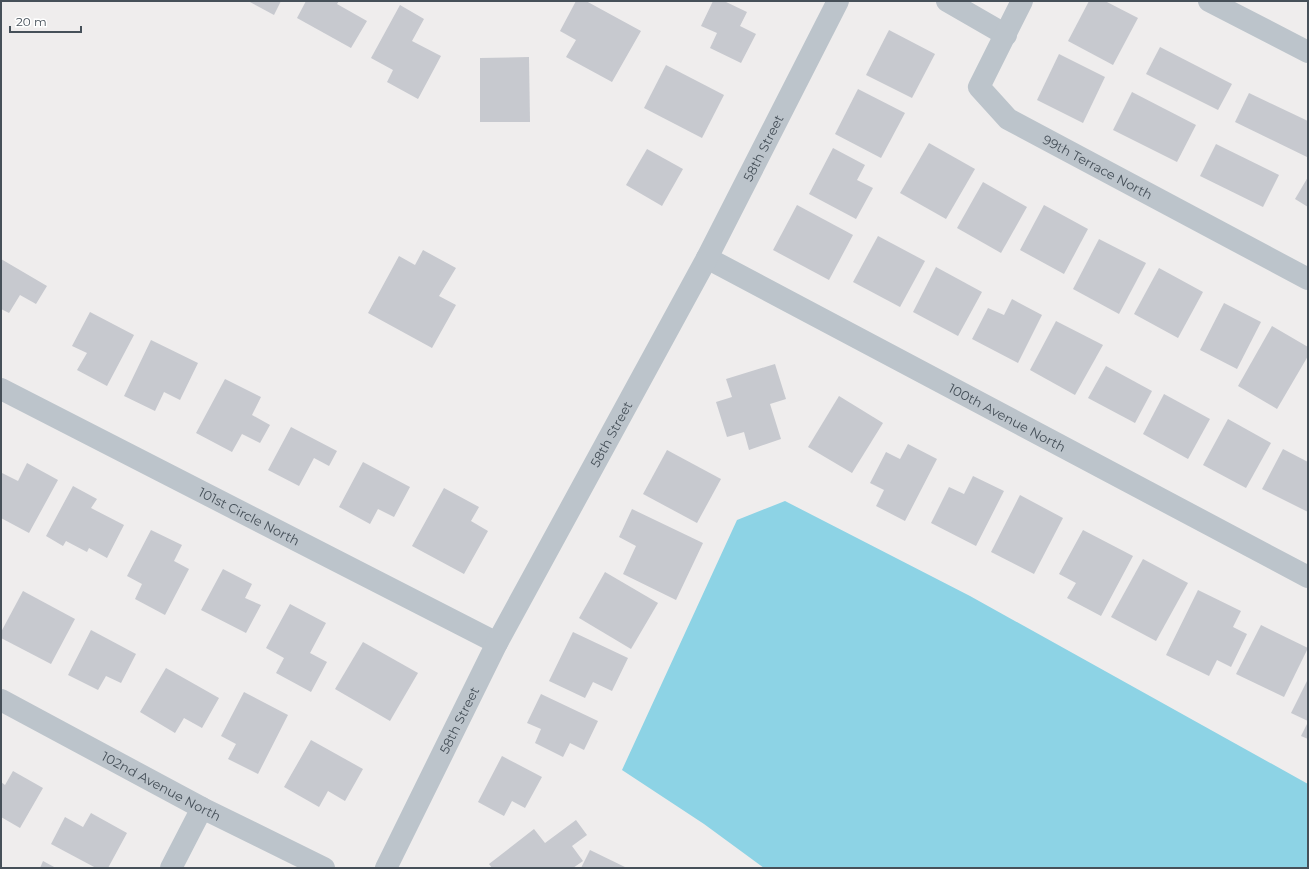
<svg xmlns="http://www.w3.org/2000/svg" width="1309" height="869" font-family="Montserrat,sans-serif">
<rect width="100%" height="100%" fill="#efeded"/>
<polygon fill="#8dd3e5" points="785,501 970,596 1308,784 1308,868 764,868 704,824 622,770 737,520"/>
<g fill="#c7c9cf">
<polygon points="248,1 281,1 274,15"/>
<polygon points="306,1 339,1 337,4 367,21 351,48 297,18"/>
<polygon points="576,1 586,1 641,31 612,82 566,57 576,40 560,31"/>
<polygon points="713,1 724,1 747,12 740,26 756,34 741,63 710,48 717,33 701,26"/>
<polygon points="1089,1 1105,1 1138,18 1113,65 1068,41"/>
<polygon points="400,5 424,19 412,41 441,56 418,99 387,82 393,70 371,58"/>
<polygon points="889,30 935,54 912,98 866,75"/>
<polygon points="1160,47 1232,84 1218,110 1146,74"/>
<polygon points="1059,54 1105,77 1083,123 1037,100"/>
<polygon points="529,57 530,122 480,122 480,58"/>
<polygon points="666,65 724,95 702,138 644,108"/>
<polygon points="858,89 905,113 881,158 835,134"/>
<polygon points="1132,92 1196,125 1177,162 1113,130"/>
<polygon points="1249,93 1308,121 1307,157 1235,122"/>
<polygon points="929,143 975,169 946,219 900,193"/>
<polygon points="1216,144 1279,175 1263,207 1200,176"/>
<polygon points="833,148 865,165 857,180 873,188 856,219 809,194"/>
<polygon points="647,149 683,169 662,206 626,185"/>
<polygon points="1308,177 1308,207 1295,199"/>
<polygon points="983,182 1027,207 1001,253 957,228"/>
<polygon points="797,205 853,235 829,280 773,250"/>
<polygon points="1044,205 1088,229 1064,274 1020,250"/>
<polygon points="878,236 925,261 900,307 853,282"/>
<polygon points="1099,239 1146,263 1119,314 1073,289"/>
<polygon points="423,250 456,268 439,296 456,305 432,348 368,313 399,256 415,265"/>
<polygon points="1,259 47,286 36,304 20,295 9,313 1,309"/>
<polygon points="936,267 982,292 958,336 913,312"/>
<polygon points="1159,268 1203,292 1178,338 1134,314"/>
<polygon points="1012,299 1042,315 1018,363 972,339 988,308 1004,315"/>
<polygon points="1224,303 1261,322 1237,369 1200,350"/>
<polygon points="90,312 134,335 107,386 77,370 87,353 72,346"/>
<polygon points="1056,321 1103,345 1075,395 1030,370"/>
<polygon points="1272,326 1308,347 1308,356 1277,409 1238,386"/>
<polygon points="151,340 198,363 180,400 164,392 155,411 124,396"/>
<polygon points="775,364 786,399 770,404 781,439 749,450 744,432 727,437 716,402 732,397 726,379"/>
<polygon points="1106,366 1152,391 1135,423 1088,398"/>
<polygon points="225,379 261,397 252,415 270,425 260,443 242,434 232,452 196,433"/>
<polygon points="1164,394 1210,419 1188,459 1143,434"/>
<polygon points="839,396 883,423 852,473 808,447"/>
<polygon points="1228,419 1271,443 1246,488 1203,465"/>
<polygon points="291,427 337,451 329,466 314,458 299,486 268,470"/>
<polygon points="908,444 937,459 905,521 876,506 884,490 870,483 886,452 900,459"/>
<polygon points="1283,449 1308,462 1308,512 1262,489"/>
<polygon points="667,450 721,479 697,523 643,494"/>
<polygon points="363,462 410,487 394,517 378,509 370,524 339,507"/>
<polygon points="27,463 58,480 29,533 1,518 1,475 2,473 18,481"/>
<polygon points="973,476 1004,491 976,546 931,523 949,487 964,494"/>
<polygon points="73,486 97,499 91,508 124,525 107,558 89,548 87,552 66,541 63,546 46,536"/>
<polygon points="444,488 479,507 471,521 488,531 464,574 412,546"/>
<polygon points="1020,495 1063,518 1034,574 991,552"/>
<polygon points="632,509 703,543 676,600 623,574 636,546 619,537"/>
<polygon points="151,530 182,545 174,561 189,569 165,615 135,599 142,584 127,576"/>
<polygon points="1083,530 1133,556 1101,616 1067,598 1076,583 1059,574"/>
<polygon points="1143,559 1188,583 1156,641 1111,617"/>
<polygon points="223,569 252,584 245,598 261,605 246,633 201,610"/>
<polygon points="605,572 658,603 631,649 579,618"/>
<polygon points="1198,590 1241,611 1233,627 1247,634 1231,667 1217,660 1209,676 1166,655"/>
<polygon points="23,591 75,619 51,664 1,638 1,632"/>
<polygon points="290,604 326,623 310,653 327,662 311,692 276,673 284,658 266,648"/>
<polygon points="1261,625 1308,648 1284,697 1236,674"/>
<polygon points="91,630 136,654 121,683 106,676 98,690 68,675"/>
<polygon points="573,632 628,658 612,691 593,682 585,698 549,681"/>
<polygon points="363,642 418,673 390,721 335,689"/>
<polygon points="166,668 219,698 202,728 184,718 175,733 140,712"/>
<polygon points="1308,679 1308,721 1291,713"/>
<polygon points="244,692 288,715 258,774 228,759 236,744 221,736"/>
<polygon points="541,694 598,721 584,750 570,743 563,757 535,743 541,729 527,723"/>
<polygon points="1308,722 1308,739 1301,736"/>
<polygon points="311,740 363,769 345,801 328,791 319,807 284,787"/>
<polygon points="502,756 542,777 525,808 512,801 504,816 478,802"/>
<polygon points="13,771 43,788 20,828 1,817 1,782 5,785"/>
<polygon points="91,813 127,833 108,868 96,868 51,844 65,817 83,827"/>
<polygon points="576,820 587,835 572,846 583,861 573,868 492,868 489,864 534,829 545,843"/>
<polygon points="590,850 627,868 581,868"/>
<polygon points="43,861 56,868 40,868"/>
</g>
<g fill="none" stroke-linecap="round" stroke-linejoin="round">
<g stroke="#bcc4cb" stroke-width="22">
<polyline points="947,1 1006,35"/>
<path id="s1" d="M1022 1 979 87 1008 119 1308 279"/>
<polyline points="1209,1 1308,52"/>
<path id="s2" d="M707 258 1308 577"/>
<path id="s3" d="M1 389 497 643"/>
<path id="s4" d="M1 700 202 808 324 868"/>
<polyline points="171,868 202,808"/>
<path id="s5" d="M386 868 497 643 707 258 838 1"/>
</g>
</g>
<g text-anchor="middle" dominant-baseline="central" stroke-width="3.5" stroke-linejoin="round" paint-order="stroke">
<g font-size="13" fill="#465059" stroke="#fff">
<text stroke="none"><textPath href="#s5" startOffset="813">58th Street</textPath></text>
<text stroke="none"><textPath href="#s1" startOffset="241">99th Terrace North</textPath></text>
<text stroke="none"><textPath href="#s2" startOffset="340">100th Avenue North</textPath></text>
<text stroke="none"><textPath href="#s5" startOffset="489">58th Street</textPath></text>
<text stroke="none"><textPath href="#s3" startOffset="279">101st Circle North</textPath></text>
<text stroke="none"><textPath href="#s5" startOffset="165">58th Street</textPath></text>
<text stroke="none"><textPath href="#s4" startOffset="182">102nd Avenue North</textPath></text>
</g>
</g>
<rect width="1309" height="869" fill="none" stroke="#465059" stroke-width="4"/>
<path d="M10 26v6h71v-6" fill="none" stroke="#465059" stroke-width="2"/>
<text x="16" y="26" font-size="12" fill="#465059" stroke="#ffffff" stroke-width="3" paint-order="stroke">20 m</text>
</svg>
